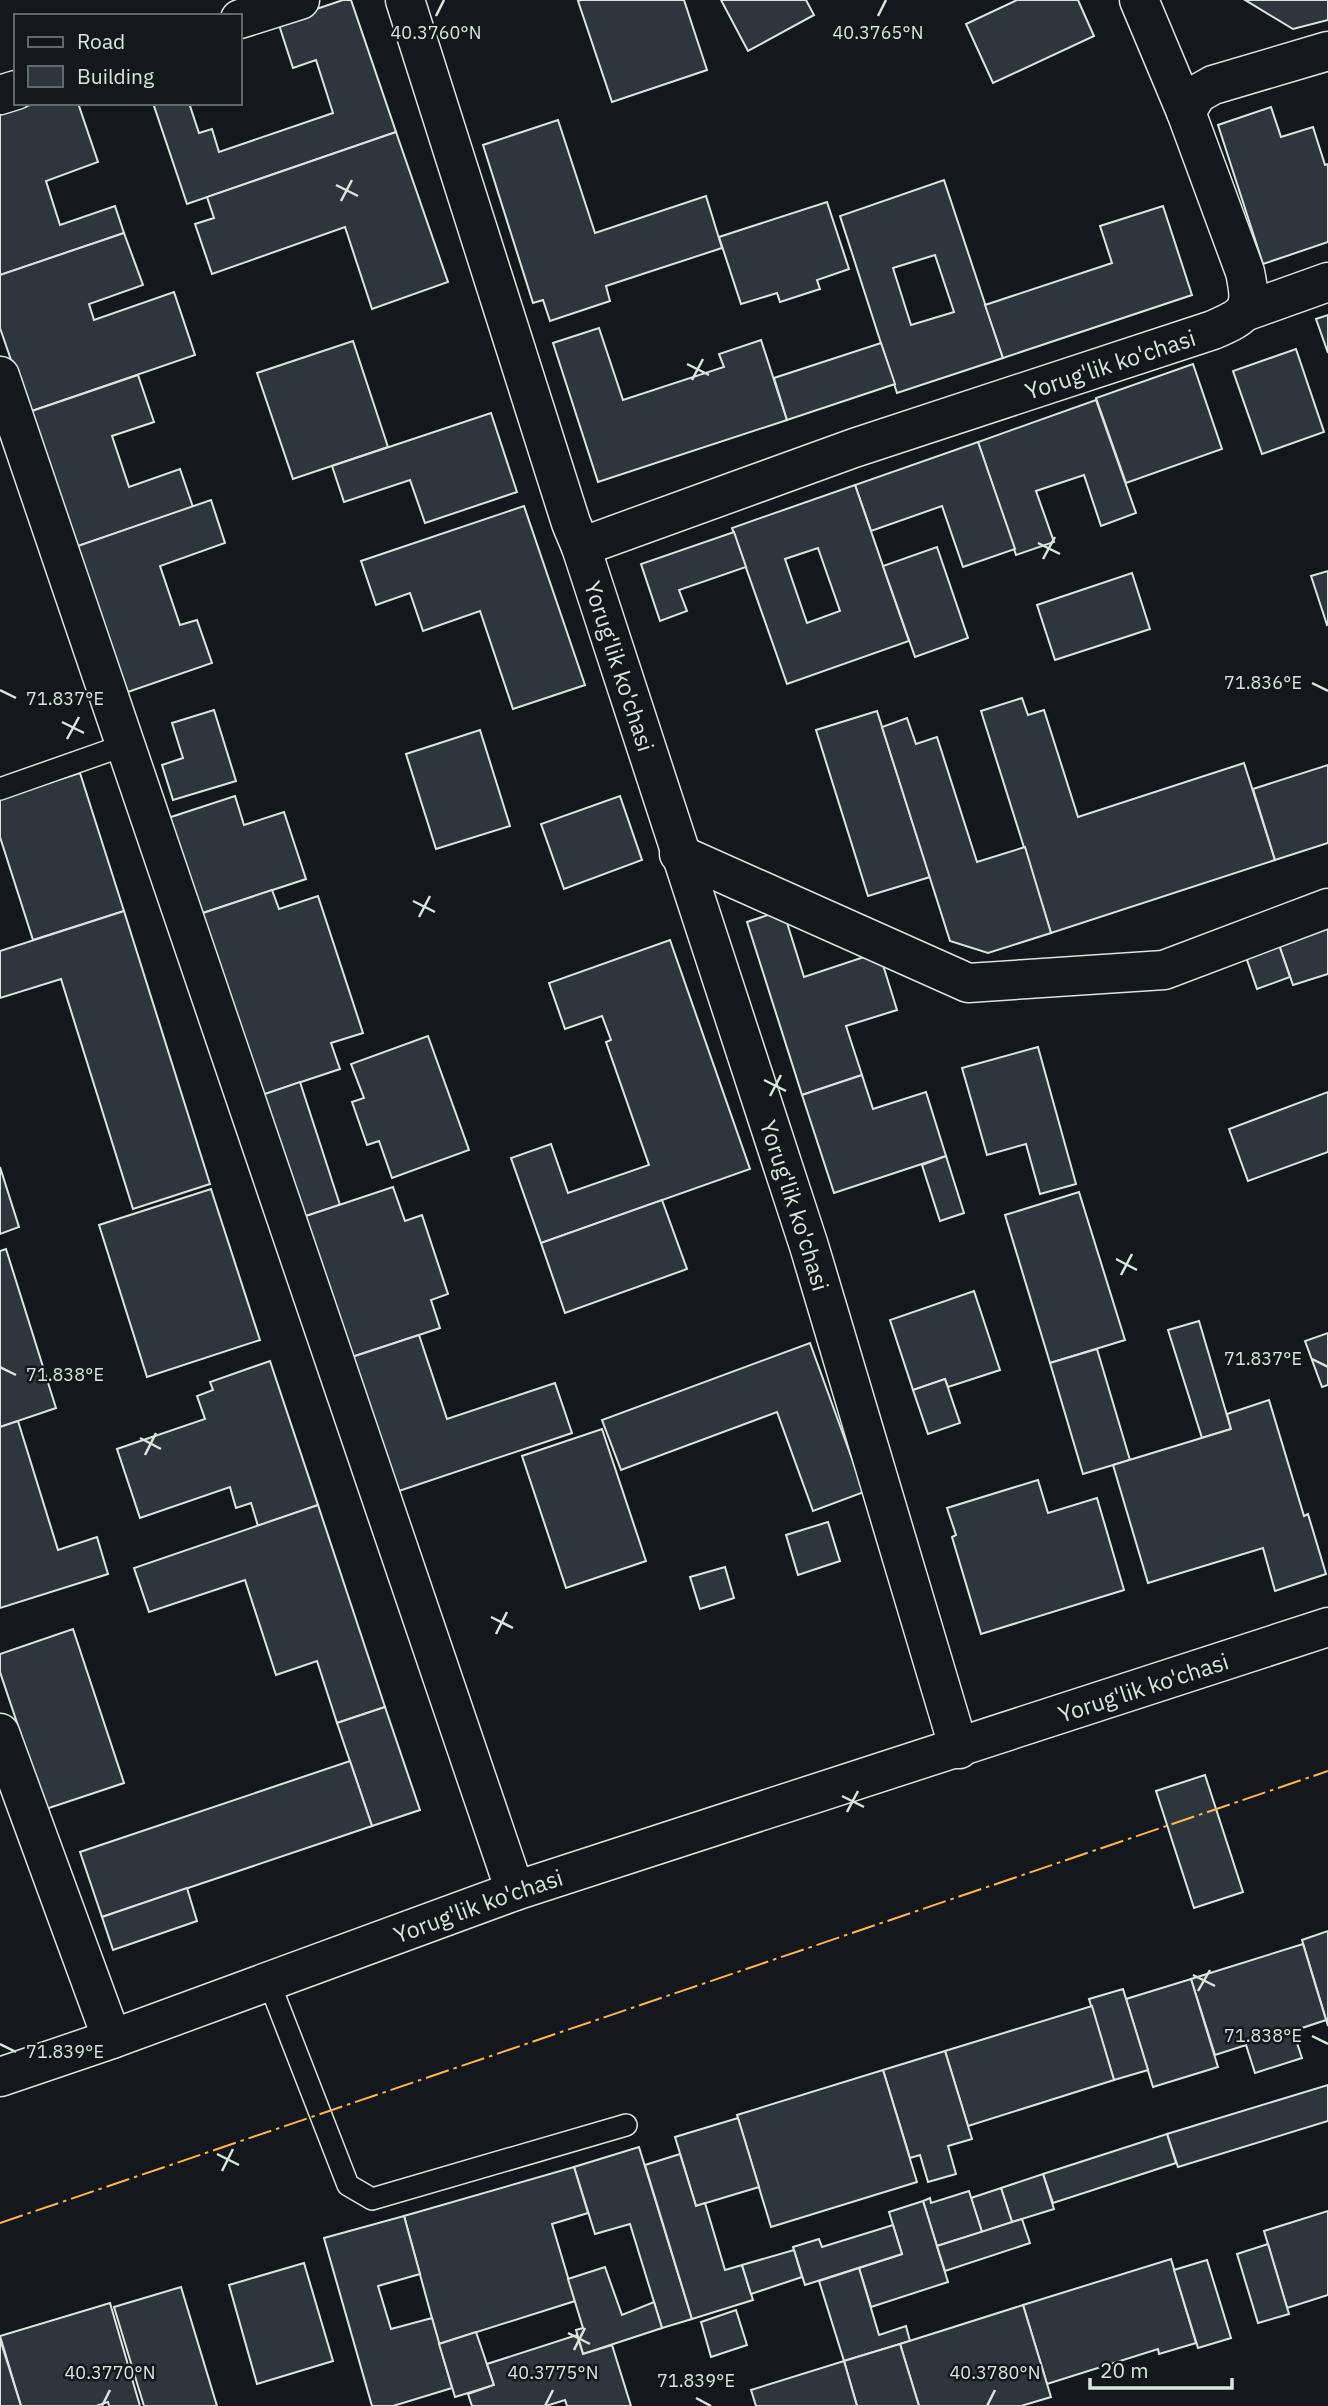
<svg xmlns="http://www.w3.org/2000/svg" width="1328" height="2406" font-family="'IBM Plex Sans',sans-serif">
<rect width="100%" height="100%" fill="#14181c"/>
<g fill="#2c363c" stroke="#d8e6dc" stroke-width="2" fill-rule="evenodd">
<polygon points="343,0 351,0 396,132 187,204 153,103 189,103 199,133 212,129 219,152 333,113 316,60 293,68 278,22"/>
<polygon points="581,0 684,0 707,70 612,102 578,1"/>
<polygon points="721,0 806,0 814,15 748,51"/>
<polygon points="1017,0 1078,0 1094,36 993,83 966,24"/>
<polygon points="1245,0 1328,0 1328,20 1293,29"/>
<polygon points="36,103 78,103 98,162 46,181 60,225 115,206 124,233 0,275 0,115"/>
<polygon points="1271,107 1281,137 1313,127 1325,165 1328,164 1328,242 1263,264 1218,125"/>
<polygon points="558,120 595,233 706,196 722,248 606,286 610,301 550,321 543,300 533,303 483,145"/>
<polygon points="396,132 448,282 372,309 345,227 212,274 195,224 214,218 207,197"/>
<path d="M944 180 1003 358 897 393 840 216ZM935 255 954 312 911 325 893 268Z"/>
<polygon points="827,202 849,269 817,280 820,289 780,302 777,293 741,304 719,237"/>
<polygon points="1163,206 1192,295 1003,358 985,305 1112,263 1100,226"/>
<polygon points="124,233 143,285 89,304 94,320 174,292 195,355 29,412 0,328 0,275"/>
<polygon points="1328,315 1328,353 1316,319"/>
<polygon points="599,328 623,400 724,367 719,354 761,340 787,420 598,482 553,343"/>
<polygon points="353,341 388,447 293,479 257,373"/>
<polygon points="881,343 895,384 787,420 774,378"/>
<polygon points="1296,349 1324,432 1262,454 1233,371"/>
<polygon points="1193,364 1222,449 1126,483 1096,398"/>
<polygon points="138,375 154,422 112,436 129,487 180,469 193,507 75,547 29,412"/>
<polygon points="1096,400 1136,513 1101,526 1084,475 1036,491 1054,542 1016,555 978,442"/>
<polygon points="491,413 517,492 425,523 410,480 344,502 332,466"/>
<polygon points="978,442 1015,549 963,567 942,506 871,531 855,485"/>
<path d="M855 485 909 641 787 684 732 528ZM818 548 840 611 807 623 785 559Z"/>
<polygon points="211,500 225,543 160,566 180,625 197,620 212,663 125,693 75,547"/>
<polygon points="524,506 585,685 513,709 480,611 423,631 410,593 376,605 361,561"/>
<polygon points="734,532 746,567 679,590 687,611 660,621 641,564"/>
<polygon points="937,547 968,638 915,657 883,566"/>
<polygon points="1328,571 1328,624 1327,625 1311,576"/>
<polygon points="1132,573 1150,629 1055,660 1037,605"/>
<polygon points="1022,698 1028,715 1044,710 1078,817 1244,763 1275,860 1051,933 981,711"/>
<polygon points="214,710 236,781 173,800 162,765 183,758 172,723"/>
<polygon points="877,711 930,877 868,896 816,730"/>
<polygon points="907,718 916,744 937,737 977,862 1025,847 1051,933 988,953 950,941 882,727"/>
<polygon points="480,730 510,826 436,849 406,754"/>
<polygon points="1328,765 1328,843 1275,860 1253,789"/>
<polygon points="80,773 124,911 33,940 0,837 0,798"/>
<polygon points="235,796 244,825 284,812 306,879 200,914 168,818"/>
<polygon points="620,796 642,860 564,889 541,824"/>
<polygon points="272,890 279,909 318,896 363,1033 331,1043 340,1069 259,1096 200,914"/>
<polygon points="783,910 804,977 879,952 897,1010 846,1026 862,1075 802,1095 747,922"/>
<polygon points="124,911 210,1184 133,1209 61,979 0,998 0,951"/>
<polygon points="1328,920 1328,974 1293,985 1279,945"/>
<polygon points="670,940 750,1169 541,1243 511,1158 551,1144 568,1193 649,1165 606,1042 611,1040 602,1016 565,1029 549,983"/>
<polygon points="1279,945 1290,977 1257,989 1246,957"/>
<polygon points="428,1036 469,1150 392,1178 379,1141 367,1145 352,1102 364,1098 351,1064"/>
<polygon points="1038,1047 1076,1184 1040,1194 1026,1144 987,1155 962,1068"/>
<polygon points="862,1075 873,1109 926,1092 946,1156 834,1193 802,1095"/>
<polygon points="300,1082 340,1205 300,1218 259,1096"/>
<polygon points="1328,1092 1328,1152 1248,1181 1229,1129"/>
<polygon points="946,1156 964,1213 940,1221 922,1165"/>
<polygon points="0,1167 19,1227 0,1234"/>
<polygon points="393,1187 405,1221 422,1215 448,1294 431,1300 440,1328 346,1359 300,1218"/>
<polygon points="211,1189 260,1340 147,1377 99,1225"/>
<polygon points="1079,1192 1125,1340 1050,1363 1005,1215"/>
<polygon points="662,1200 687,1269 565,1313 541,1243"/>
<polygon points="6,1249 56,1408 0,1427 0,1251"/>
<polygon points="974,1291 1000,1370 948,1387 945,1379 913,1390 890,1320"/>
<polygon points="1199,1321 1231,1429 1202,1438 1168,1330"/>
<polygon points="1328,1333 1328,1385 1322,1387 1305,1341"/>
<polygon points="419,1335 447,1419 555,1383 572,1433 390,1494 346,1359"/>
<polygon points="810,1343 864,1492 813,1511 777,1412 621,1470 602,1420"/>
<polygon points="1097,1349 1130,1460 1083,1474 1050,1363"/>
<polygon points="270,1361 318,1505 258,1526 251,1503 236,1508 230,1487 140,1518 117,1449 205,1419 197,1396 213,1390 210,1382"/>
<polygon points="945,1379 960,1423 928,1434 913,1390"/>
<polygon points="1269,1400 1304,1516 1308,1514 1326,1574 1275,1591 1263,1548 1148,1583 1113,1465 1231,1429 1227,1414"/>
<polygon points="18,1421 58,1550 97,1537 108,1574 0,1608 0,1427"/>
<polygon points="602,1429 646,1561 566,1588 522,1456"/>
<polygon points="1038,1480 1048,1513 1097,1498 1124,1590 981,1634 952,1537 956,1535 947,1508"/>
<polygon points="318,1505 385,1707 337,1723 317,1661 276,1675 245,1580 149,1612 134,1568"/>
<polygon points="828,1522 840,1561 798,1575 786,1535"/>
<polygon points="725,1567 734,1598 700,1609 690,1577"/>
<polygon points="73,1629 124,1783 46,1809 0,1672 0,1654"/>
<polygon points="385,1707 420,1810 372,1826 337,1723"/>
<polygon points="350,1761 372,1826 102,1917 80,1852"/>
<polygon points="1205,1775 1243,1892 1194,1908 1156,1791"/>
<polygon points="187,1888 197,1921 113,1950 102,1917"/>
<polygon points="1328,1931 1328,2026 1302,1940"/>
<polygon points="1303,1944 1326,2020 1293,2031 1302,2058 1255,2073 1246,2045 1215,2055 1191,1979"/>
<polygon points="1191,1979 1218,2067 1153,2087 1126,1999"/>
<polygon points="1123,1989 1148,2070 1114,2080 1089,1999"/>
<polygon points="1092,2006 1114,2080 968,2126 945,2051"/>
<polygon points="945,2051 972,2139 948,2146 956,2174 928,2182 920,2155 910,2158 883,2070"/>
<polygon points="883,2070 917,2182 771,2227 737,2115"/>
<polygon points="1328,2085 1328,2121 1178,2167 1167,2134"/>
<polygon points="738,2118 759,2187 696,2206 675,2137"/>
<polygon points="1167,2134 1176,2163 1053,2203 1043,2174"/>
<polygon points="639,2147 692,2319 662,2328 630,2224 595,2234 574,2167"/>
<polygon points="680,2154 696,2206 705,2203 725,2270 742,2265 753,2300 692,2319 645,2165"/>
<polygon points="574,2167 588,2213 552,2224 575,2301 439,2344 404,2216"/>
<polygon points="1043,2174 1054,2209 1012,2222 1001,2188"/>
<polygon points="1001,2188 1012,2222 982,2232 971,2198"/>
<polygon points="969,2191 982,2232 937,2246 923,2201 930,2198 931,2203"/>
<polygon points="923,2201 948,2282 871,2307 859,2268 902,2254 889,2212"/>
<polygon points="1328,2211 1328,2295 1287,2308 1264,2231"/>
<polygon points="404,2216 420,2274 378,2286 391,2329 432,2318 452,2388 393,2406 372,2406 324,2238"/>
<polygon points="1022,2219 1030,2243 945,2271 937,2246"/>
<polygon points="893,2225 902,2254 805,2285 793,2247 819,2239 822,2247"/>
<polygon points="1268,2244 1289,2314 1258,2323 1237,2254"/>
<polygon points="794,2250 802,2277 751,2294 742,2265"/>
<polygon points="1171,2259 1196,2343 1159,2354 1158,2349 1047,2384 1023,2305"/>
<polygon points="1207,2260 1231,2338 1198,2348 1174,2270"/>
<polygon points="304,2263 333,2361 257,2384 229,2285"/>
<polygon points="605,2267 622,2315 654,2302 662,2328 583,2354 576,2330 583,2328 568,2279"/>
<polygon points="859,2268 879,2335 906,2326 910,2341 844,2361 819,2281"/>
<polygon points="181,2287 217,2406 144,2406 114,2307"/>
<polygon points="110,2303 140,2406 109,2406 108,2402 96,2406 21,2406 0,2336"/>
<polygon points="1023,2305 1051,2397 1021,2406 919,2406 900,2344"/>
<polygon points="736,2310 747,2345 711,2357 701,2322"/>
<polygon points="476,2332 494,2385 455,2397 439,2344"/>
<polygon points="577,2335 583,2354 612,2345 631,2406 567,2406 565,2400 546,2406 472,2406 468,2394 494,2385 487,2364"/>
<polygon points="0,2339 21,2406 0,2406"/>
<polygon points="900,2344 919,2406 857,2406 844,2361"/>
<polygon points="844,2361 857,2406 756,2406 751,2390"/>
</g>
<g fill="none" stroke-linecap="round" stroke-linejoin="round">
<g stroke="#d8e6dc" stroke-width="24">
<g id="lane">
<polyline points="0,789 125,745"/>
<polyline points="269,1982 348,2185 372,2199 626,2125"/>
</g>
</g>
<g stroke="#d8e6dc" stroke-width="41">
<g id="street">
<path id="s1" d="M405 0 571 523 581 547 809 1246 959 1749"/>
<polyline points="1139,0 1186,112"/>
<polyline points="240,19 300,0"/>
<polyline points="0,95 16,90"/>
<polyline points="1244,312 1328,282"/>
<polyline points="0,376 515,1891"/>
<path id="s2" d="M581 547 854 448 1213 330C1248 315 1253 310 1245 272L1186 112 1197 94 1213 85 1328 51"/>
<polyline points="679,854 968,983 1164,970 1328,908"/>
<polyline points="0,1733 112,2039"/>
<path id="s3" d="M0 2077 112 2039 515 1891 1328 1627"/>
</g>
</g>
<use href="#lane" stroke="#14181c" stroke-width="21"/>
<use href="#street" stroke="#14181c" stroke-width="38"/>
<polyline stroke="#ffb74d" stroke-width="2" stroke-dasharray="24 5 3.5 5" stroke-linecap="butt" points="0,2223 1328,1771"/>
</g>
<path fill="none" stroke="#d8e6dc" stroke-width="2.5" d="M436 16 444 0M878 16 886 0M336 185 358 196M341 201 352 180M687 364 709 375M692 380 703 359M1038 543 1060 554M1043 559 1055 537M1312 683 1328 691M0 690 16 698M62 722 84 733M67 739 79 717M413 901 435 912M419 917 430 896M764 1080 786 1091M770 1096 781 1075M1116 1259 1137 1270M1121 1275 1132 1254M1312 1359 1328 1367M0 1367 16 1375M140 1438 161 1449M145 1455 156 1433M491 1617 513 1628M496 1634 507 1612M842 1796 864 1807M847 1812 858 1791M1193 1975 1215 1986M1198 1991 1210 1970M1312 2036 1328 2044M0 2044 16 2052M217 2154 239 2165M222 2171 233 2149M568 2333 590 2344M574 2350 585 2328M696 2398 711 2406M102 2406 110 2390M545 2406 553 2390M987 2406 995 2390"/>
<g text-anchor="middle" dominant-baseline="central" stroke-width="5" stroke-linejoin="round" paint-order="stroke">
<g font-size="23" fill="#d8e6dc" stroke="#14181c">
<text stroke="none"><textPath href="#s2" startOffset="560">Yorug'lik ko'chasi</textPath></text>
<text stroke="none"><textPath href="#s1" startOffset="700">Yorug'lik ko'chasi</textPath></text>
<text stroke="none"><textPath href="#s1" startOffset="1267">Yorug'lik ko'chasi</textPath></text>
<text stroke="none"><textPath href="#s3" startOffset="1208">Yorug'lik ko'chasi</textPath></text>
<text stroke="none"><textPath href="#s3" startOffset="508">Yorug'lik ko'chasi</textPath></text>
</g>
</g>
<g font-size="18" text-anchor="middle" fill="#d8e6dc" stroke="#14181c" stroke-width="5" stroke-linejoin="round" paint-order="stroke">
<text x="436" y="39">40.3760°N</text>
<text x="878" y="39">40.3765°N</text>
<text x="1263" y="689">71.836°E</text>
<text x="65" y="705">71.837°E</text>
<text x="1263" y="1365">71.837°E</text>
<text x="65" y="1381">71.838°E</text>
<text x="1263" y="2042">71.838°E</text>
<text x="65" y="2058">71.839°E</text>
<text x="110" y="2379">40.3770°N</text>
<text x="553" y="2379">40.3775°N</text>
<text x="995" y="2379">40.3780°N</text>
<text x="696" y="2387">71.839°E</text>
</g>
<rect x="14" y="14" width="228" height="91" fill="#14181c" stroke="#626a69" stroke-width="2"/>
<rect x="28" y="37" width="35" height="10" fill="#14181c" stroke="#626a69" stroke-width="2"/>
<text x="77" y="49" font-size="21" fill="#d8e6dc">Road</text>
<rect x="28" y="66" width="35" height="21" fill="#2c363c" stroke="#626a69" stroke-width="2"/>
<text x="77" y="84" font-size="21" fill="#d8e6dc">Building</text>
<path d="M1090 2378v10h142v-10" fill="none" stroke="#d8e6dc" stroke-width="3.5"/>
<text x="1100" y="2378" font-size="21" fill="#d8e6dc" stroke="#14181c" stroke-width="5" paint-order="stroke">20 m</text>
</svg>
